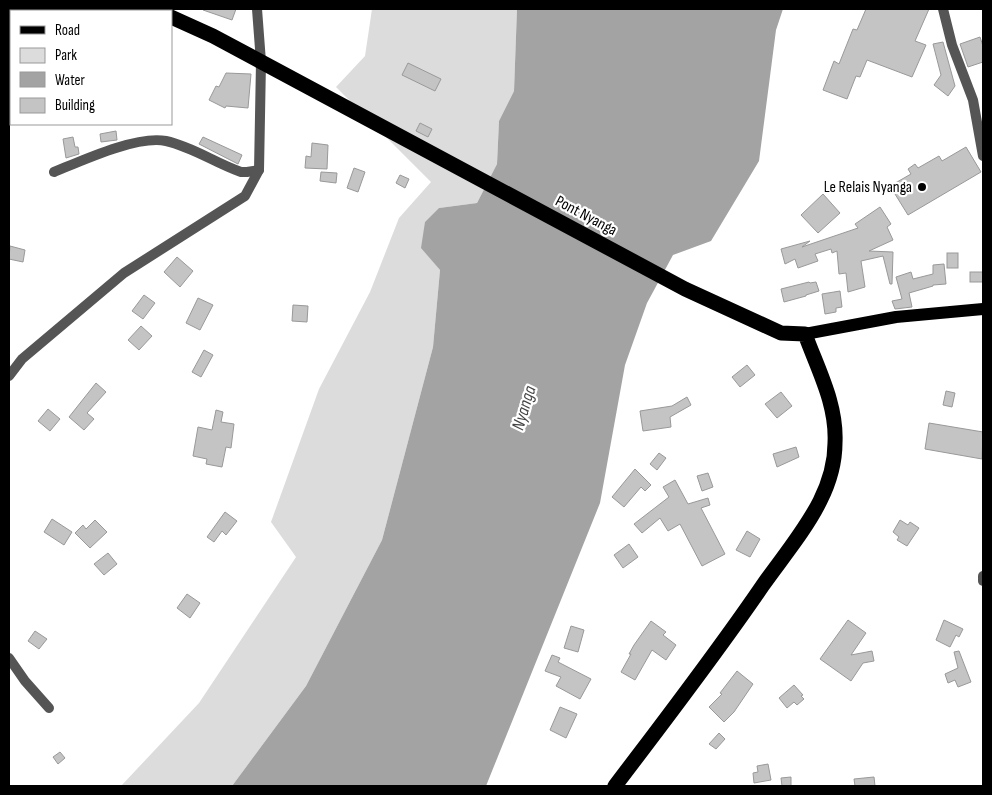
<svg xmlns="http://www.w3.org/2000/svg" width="992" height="795" font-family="'Sofia Sans Condensed',sans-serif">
<rect width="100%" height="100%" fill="#fff"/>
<polygon fill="#dcdcdc" points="372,9 517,9 514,91 499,121 497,164 477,203 439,208 422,248 440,270 433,347 382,540 306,686 232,786 121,786 199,703 296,557 271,522 319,389 370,292 399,218 431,182 336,87 365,56"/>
<polygon fill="#a3a3a3" points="517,9 783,9 776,30 759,161 711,241 673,255 647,303 625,365 600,503 486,786 232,786 306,686 382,540 433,347 440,270 421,248 425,222 439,208 477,203 497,164 499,121 514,91"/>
<g fill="#c4c4c4" stroke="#999">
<polygon points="203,9 236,9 232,20 203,10"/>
<polygon points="866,9 929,9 915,41 926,45 912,77 867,60 860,77 856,76 847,99 823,90 834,61 839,64 853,29 857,30"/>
<polygon points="980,37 983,46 983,62 968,67 960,44"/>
<polygon points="943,42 955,86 948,96 934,85 941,75 933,44"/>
<polygon points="408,63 441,79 435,91 402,75"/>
<polygon points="226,73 251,74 248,108 226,106 225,108 209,100 216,86 219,87"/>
<polygon points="420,123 432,129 428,137 416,131"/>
<polygon points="116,131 117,140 101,142 100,134"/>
<polygon points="73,137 75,147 78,147 79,154 66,158 63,139"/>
<polygon points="203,137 242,155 238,164 199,144"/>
<polygon points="312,143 328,145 327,169 305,168 306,156 311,157"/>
<polygon points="966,147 981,172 908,215 890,186 911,174 908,169 915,164 918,168 939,156 942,161"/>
<polygon points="354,168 365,172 358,192 347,188"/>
<polygon points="321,172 337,173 336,183 320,181"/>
<polygon points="400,175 409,179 405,188 396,183"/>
<polygon points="823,194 840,213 818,233 801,215"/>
<polygon points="880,207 891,224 887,227 893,240 869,251 893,252 892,284 890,284 883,256 861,261 865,287 848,292 846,273 839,274 837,251 832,253 831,249 815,254 818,261 798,268 795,259 785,264 781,249 810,241 802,247 858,228 855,224"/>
<polygon points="10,246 25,250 23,262 9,259"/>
<rect x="947" y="253" width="11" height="15"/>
<polygon points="177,257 193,271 180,287 164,272"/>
<polygon points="944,264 946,284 933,285 933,286 909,293 912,307 895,309 892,301 902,299 896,277 911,272 913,279 933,274 933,265"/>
<rect x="970" y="272" width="13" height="10"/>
<polygon points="809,282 810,283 816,282 819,291 806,295 806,296 784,302 781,289"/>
<polygon points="840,291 842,307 836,308 836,312 825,314 822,294"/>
<polygon points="144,295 155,303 143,319 132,311"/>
<polygon points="198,298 213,305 200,330 186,323"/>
<polygon points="293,305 308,306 307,322 292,321"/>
<polygon points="141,326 152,336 139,350 128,340"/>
<polygon points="204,350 213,355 201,377 192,372"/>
<polygon points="747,365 755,375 740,387 732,377"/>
<polygon points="96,383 106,392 87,413 94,419 84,430 69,417"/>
<polygon points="946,391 955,393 952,407 943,405"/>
<polygon points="781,392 792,406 777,418 765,404"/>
<polygon points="687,397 691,405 670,417 671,427 643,431 640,411 672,406"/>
<polygon points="48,409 60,419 50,431 38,421"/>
<polygon points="216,410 223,412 221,422 234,424 231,448 226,447 222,467 206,464 207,459 193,456 198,427 212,430"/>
<polygon points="929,423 983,432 982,459 925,449"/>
<polygon points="796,447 799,457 777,467 773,454"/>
<polygon points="659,453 666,458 657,470 650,464"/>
<polygon points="635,469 651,485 645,491 641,487 624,507 612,497"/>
<polygon points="708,473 713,487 702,491 697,476"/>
<polygon points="675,480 688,504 708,498 710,505 701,508 725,554 702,566 680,524 668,531 660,518 642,533 634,524 669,497 663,487"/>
<polygon points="225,512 237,521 226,535 222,531 214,542 207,537"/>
<polygon points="52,519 72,532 64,545 44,532"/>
<polygon points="95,520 107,532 90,548 75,533 83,525 86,529"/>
<polygon points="900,520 908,525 910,522 919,528 907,546 897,540 899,537 893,532"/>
<polygon points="747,531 760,539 750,557 736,550"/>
<polygon points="629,544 638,557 623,568 614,555"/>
<polygon points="108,553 117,564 104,575 94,564"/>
<polygon points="187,594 200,603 190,618 177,608"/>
<polygon points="848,620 866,633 851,655 872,651 874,661 863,663 851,681 820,659"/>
<polygon points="944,620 963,629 959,637 956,635 950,647 936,640"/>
<polygon points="651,621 666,632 663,635 676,645 666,660 652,650 635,680 621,672 631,654 629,654 634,645"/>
<polygon points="571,626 584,630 578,652 564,648"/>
<polygon points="35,631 47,639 39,649 28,641"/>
<polygon points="959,651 971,682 958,687 955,680 948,683 945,674 958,668 954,652"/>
<polygon points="552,655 560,658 558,662 591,679 580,699 556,686 561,677 545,671"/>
<polygon points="737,671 753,684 734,712 724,722 709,707 722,694 720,693"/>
<polygon points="794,685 803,695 801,696 804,699 797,705 794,702 787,708 779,698"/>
<polygon points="560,707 577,714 566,738 550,730"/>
<polygon points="719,733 725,739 716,749 709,744"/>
<polygon points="60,752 65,758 58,764 53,757"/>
<polygon points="768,764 771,780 754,783 753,773 758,772 757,766"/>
<polygon points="791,777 791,786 782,786 781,778"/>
<polygon points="874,777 875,786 855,786 854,779"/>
</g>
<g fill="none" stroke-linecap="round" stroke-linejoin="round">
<g stroke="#555" stroke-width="10">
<polyline points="943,9 952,45 973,100 983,156"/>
<path d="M54 172C81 161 137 135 166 141 193 147 215 163 241 172H247L259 170"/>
<polyline points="9,376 22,359 124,273 245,196 259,170 261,62 257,9"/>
<polyline points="983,576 983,581"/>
<polyline points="9,658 25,681 49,708"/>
</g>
<polyline stroke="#000" stroke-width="12" points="805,334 896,317 983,309"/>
<g stroke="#000" stroke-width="15">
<polyline points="154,9 159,11"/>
<path d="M171 17 213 36 685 289 781 333 805 334C818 370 837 404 835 443 835 463 829 483 820 501 805 531 782 558 763 585 716 654 665 720 615 786"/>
</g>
</g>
<circle fill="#000" stroke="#fff" stroke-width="2" cx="922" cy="187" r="5"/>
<g text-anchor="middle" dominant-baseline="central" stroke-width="4.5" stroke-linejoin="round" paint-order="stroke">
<g font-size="16" fill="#000" stroke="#fff" text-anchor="end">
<text x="912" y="187">Le Relais Nyanga</text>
</g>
<g font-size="16" fill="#000" stroke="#fff">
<text transform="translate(586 216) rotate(28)">Pont Nyanga</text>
</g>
<g font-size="18" font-style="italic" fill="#444" stroke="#fff">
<text transform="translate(524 408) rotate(-73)">Nyanga</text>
</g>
</g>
<rect width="992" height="795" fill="none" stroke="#000000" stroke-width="20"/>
<rect x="10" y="10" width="162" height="115" fill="#ffffff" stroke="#999999"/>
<rect x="20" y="26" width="25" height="8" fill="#000000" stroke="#999999"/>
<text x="55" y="35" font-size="15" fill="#000000">Road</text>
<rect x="20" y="48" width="25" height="15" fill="#dcdcdc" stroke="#999999"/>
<text x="55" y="60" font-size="15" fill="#000000">Park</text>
<rect x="20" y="72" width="25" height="15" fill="#a3a3a3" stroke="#999999"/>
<text x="55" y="85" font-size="15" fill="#000000">Water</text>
<rect x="20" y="98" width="25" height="15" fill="#c4c4c4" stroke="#999999"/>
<text x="55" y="110" font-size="15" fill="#000000">Building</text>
</svg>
